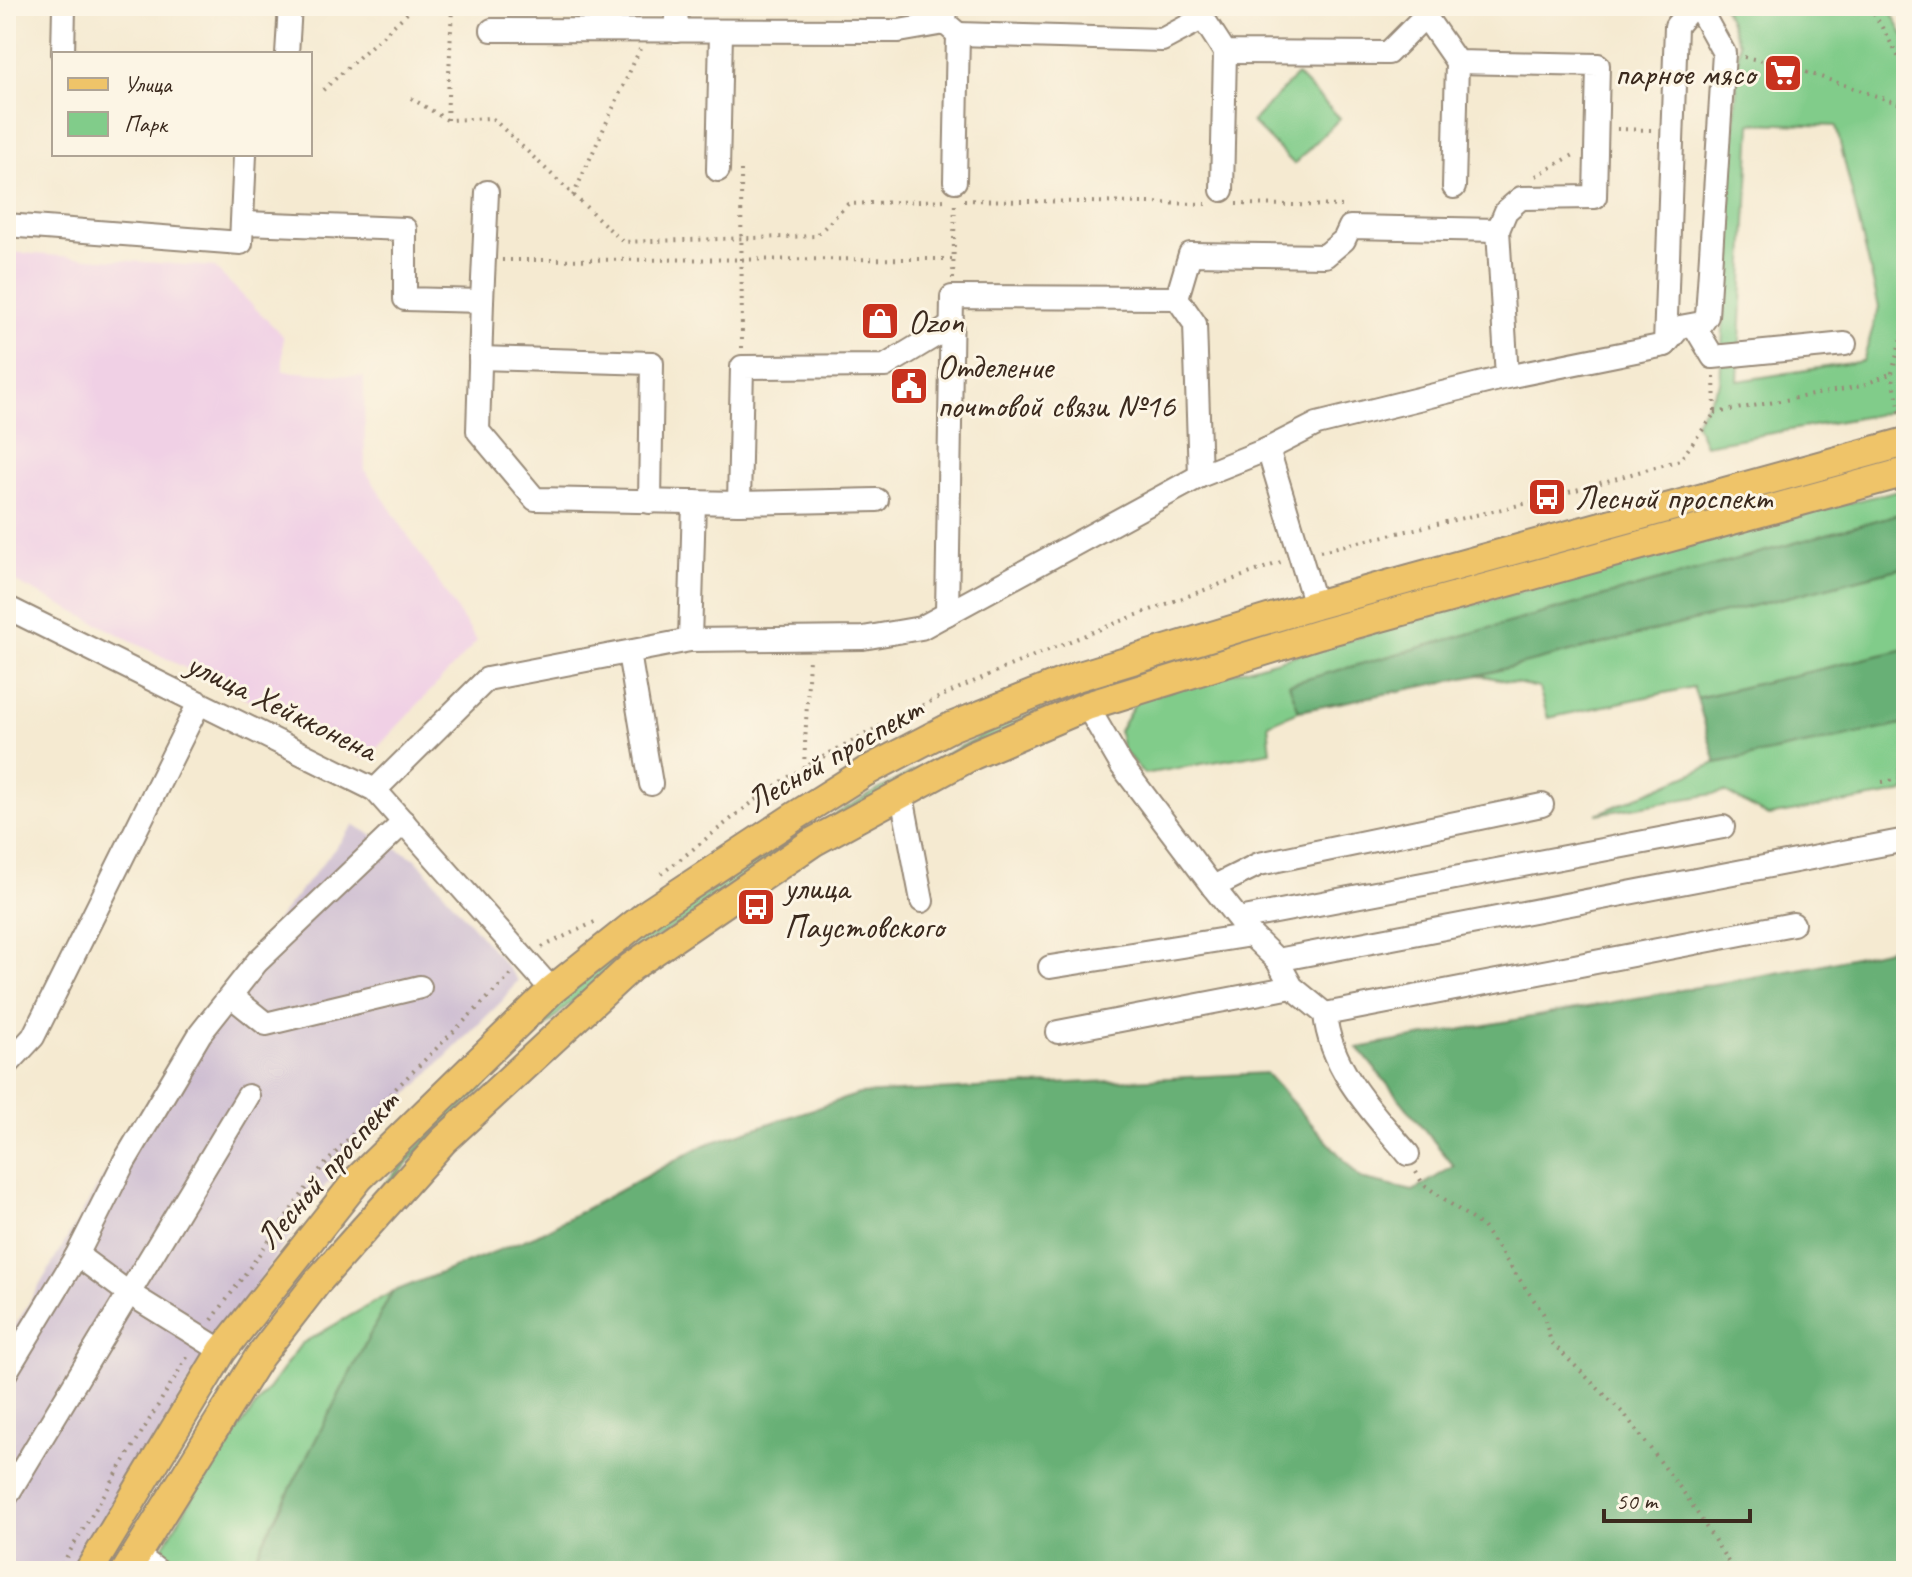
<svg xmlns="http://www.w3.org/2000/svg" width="1912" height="1577" font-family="Caveat,sans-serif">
<rect width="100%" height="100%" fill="#fcf5e5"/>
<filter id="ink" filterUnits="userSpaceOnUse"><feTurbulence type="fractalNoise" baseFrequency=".0125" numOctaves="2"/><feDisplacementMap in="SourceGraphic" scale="16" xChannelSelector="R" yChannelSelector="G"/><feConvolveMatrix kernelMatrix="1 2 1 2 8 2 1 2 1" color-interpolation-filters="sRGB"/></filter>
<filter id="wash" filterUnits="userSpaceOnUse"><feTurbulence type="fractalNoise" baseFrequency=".006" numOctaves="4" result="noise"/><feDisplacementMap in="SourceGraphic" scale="32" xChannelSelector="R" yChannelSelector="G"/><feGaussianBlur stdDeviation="1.8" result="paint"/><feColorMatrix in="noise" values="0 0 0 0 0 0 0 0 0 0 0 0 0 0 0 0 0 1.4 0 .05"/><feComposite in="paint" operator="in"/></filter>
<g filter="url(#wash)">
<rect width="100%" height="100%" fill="#f5ead1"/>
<polygon fill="#f0d0e5" points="6,252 214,267 283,336 283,371 364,377 365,470 477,641 366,760 6,577"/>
<polygon fill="#cebed2" points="354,825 416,859 518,980 503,1000 384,1118 325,1186 192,1379 80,1571 6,1571 6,1342 199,1015"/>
<g fill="#81cc8a" stroke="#5e7b54" stroke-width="2" fill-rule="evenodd">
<path d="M1723 6H1888L1906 40V402L1886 413 1705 445 1695 422 1720 383 1739 43ZM1751 123 1836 126 1879 307 1863 361 1738 381Z"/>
<polygon points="1297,75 1340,118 1294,164 1252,122"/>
<polygon points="1906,454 1906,463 1121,686 1115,678 1302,621"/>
<polygon points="1906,488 1906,512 1290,684 1299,711 1268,724 1271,752 1144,774 1122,749 1119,731 1137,700 1610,566"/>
<polygon points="1906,567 1906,649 1697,698 1693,687 1548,718 1539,688 1479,675"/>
<path d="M1043 707 1046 713 636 949 566 1007 430 1139 305 1278C386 1182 466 1087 559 1003 599 966 645 935 690 905 802 828 920 764 1043 707Z"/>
<polygon points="1906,724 1906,792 1768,816 1725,792 1597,814 1716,763"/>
<polygon points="392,1292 248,1571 149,1571 206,1474 301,1344"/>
</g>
<g fill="#68b076" stroke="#526d4a" stroke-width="2">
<polygon points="1906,512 1906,567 1479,675 1299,711 1289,684"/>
<polygon points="1906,649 1906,724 1716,763 1697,698"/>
<polygon points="1906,945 1906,1571 248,1571 392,1292 537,1235 704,1145 859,1094 1266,1073 1361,1179 1413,1191 1454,1166 1358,1048 1815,966"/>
</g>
</g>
<g filter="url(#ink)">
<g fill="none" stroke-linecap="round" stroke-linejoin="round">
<g stroke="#988a78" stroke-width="26">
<g id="minor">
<polyline points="946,6 945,23 958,34 955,181"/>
<polyline points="492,30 899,31 945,23"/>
<polyline points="676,31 677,6"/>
<polyline points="958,34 1162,40 1203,18 1225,52 1388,53 1425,16 1457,62 1598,65 1595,197 1521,198 1506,211 1498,230 1350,227 1344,240 1325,256 1190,254 1177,298"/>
<polyline points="63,54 64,6"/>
<polyline points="287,54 290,6"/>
<polyline points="718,170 721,32"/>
<polyline points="1454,187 1457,62"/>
<polyline points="1222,190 1225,52"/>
<polyline points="242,223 405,229 405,299 482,301 478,431 535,499 739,503 877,500"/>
<polyline points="6,225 241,243 245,154"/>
<polyline points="1498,230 1507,377"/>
<polyline points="482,301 487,192"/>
<polyline points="1695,327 1713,357 1845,344"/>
<polyline points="1665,345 1676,26 1693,6"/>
<polyline points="480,358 652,363 650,502"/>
<polyline points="1268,449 1315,605"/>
<polyline points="739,503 742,367 885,366 951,326"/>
<polyline points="6,607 375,790 552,990"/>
<polyline points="947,614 952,297 1177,298 1195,324 1200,476"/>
<polyline points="690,640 694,502"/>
<polyline points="629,653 651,784"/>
<path d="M1087 706 1122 766 1213 887 1251 935 1277 960 1292 987 1325 1014C1330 1069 1373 1113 1408 1154"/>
<polyline points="375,790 487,679 690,640 863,638 921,628 1200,476 1268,449 1317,424 1507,377 1665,345 1680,327 1702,323 1707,316 1724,53 1698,6"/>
<polyline points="902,796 922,901"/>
<polyline points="1213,887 1259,864 1542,805"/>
<polyline points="1239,919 1723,827"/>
<polyline points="1277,960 1906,840"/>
<polyline points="1050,967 1251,935"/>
<polyline points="231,996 266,1024 420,987"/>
<polyline points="1325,1014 1793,924"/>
<polyline points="1058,1032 1292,987"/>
<polyline points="6,1066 33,1037 199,703"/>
<polyline points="77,1255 127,1292 222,1351"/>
<polyline points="6,1372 77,1255 124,1162 200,1034 257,962 404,822"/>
<polyline points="6,1497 248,1096"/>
<polyline points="137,1555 158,1571"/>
</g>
</g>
<g stroke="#988a78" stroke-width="32">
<g id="major">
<polyline points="89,1571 222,1351 359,1178 552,990 650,912 797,815 865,772 951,727 1076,677 1315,605 1906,442"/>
<polyline points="126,1571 259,1357 318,1281 443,1141 631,967 813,842 973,755 1087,706 1319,634 1906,472"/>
</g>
</g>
<g stroke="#988a78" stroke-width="4" stroke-dasharray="2 6" stroke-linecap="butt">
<polyline points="1870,6 1906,70"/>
<polyline points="1744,57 1788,66 1906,106"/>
<polyline points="323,90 415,6"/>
<polyline points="411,98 447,120 492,118 623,242 816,236 848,204 947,200"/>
<polyline points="447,120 452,6"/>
<polyline points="1617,129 1652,130"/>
<polyline points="741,170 742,348"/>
<polyline points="1536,176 1577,153"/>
<polyline points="573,196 640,49"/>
<polyline points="964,200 1207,204"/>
<polyline points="1236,204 1347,206"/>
<polyline points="502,260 954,259"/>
<polyline points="953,279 955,200"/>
<polyline points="1715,413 1861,386 1892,373"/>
<polyline points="1902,420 1892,373 1906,320"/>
<polyline points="1320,551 1541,500 1680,460 1715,413 1714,375"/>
<polyline points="804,767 809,658"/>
<polyline points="1882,782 1906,778"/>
<path d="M661 874C708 839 756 795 807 766 957 679 1119 621 1281 562"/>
<polyline points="542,947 599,920"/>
<polyline points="1416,1172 1423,1184 1483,1227 1543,1313 1551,1342 1625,1415 1687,1497 1734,1571"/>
<polyline points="212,1320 318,1172 382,1102 512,974"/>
<polyline points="58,1571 189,1354"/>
</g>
<use href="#minor" stroke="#fff" stroke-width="22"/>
<use href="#major" stroke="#efc469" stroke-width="28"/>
</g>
</g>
<defs>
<g id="supermarket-square" transform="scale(2)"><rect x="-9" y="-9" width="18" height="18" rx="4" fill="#c8321e" stroke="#fcf5e5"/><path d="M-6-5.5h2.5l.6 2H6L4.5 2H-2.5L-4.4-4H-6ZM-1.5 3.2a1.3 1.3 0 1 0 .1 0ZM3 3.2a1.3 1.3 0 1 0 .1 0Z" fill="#fff"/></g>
<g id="shop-square" transform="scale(2)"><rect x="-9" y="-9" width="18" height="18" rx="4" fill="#c8321e" stroke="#fcf5e5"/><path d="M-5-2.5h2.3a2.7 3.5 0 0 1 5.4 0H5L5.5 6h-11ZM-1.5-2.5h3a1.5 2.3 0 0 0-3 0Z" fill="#fff"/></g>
<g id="civic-square" transform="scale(2)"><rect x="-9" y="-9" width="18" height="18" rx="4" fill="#c8321e" stroke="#fcf5e5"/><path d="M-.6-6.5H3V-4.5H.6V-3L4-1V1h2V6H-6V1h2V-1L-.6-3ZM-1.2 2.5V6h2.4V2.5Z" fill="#fff"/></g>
<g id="bus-square" transform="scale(2)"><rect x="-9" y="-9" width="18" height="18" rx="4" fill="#c8321e" stroke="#fcf5e5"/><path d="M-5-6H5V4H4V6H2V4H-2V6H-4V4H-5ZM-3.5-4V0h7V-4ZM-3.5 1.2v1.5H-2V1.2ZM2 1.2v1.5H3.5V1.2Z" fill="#fff"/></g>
</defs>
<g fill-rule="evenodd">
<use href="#supermarket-square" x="1783" y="73"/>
<use href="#shop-square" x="880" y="321"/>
<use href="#civic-square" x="909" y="386"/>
<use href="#bus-square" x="1547" y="497"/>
<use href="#bus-square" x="756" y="907"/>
</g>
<g text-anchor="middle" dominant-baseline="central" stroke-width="6" stroke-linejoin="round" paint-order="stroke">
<g font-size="34" fill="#3b2a1e" stroke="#fcf5e5" text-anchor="start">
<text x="1755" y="73" text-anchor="end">парное мясо</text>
<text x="908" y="321">Ozon</text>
<text x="937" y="366">Отделение<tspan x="937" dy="39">почтовой связи №16</tspan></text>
<text x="1575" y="497">Лесной проспект</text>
<text x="784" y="887">улица<tspan x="784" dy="39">Паустовского</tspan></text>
</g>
<g font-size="34" fill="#3b2a1e" stroke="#fcf5e5">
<text transform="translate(282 706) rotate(26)">улица Хейкконена</text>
<text transform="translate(834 754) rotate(-30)">Лесной проспект</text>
<text transform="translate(327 1169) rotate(-49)">Лесной проспект</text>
</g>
</g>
<rect width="1912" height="1577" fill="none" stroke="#fcf5e5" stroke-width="32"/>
<rect x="52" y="52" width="260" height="104" fill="#fcf5e5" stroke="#afa495" stroke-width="2"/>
<rect x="68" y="78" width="40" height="12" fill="#efc469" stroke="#afa495" stroke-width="2"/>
<text x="124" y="92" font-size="24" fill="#3b2a1e">Улица</text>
<rect x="68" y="112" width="40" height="24" fill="#81cc8a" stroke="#afa495" stroke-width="2"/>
<text x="124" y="132" font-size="24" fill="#3b2a1e">Парк</text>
<path d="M1604 1509v12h146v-12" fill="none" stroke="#3b2a1e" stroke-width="4"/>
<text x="1616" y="1509" font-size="24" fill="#3b2a1e" stroke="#fcf5e5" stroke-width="6" paint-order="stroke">50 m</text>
</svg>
